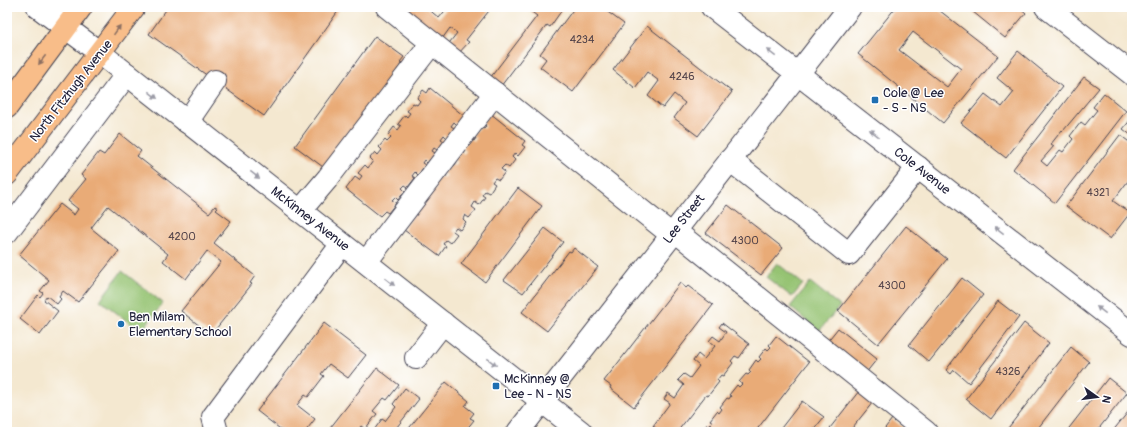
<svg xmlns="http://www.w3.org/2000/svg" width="1139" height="439" font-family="Pangolin,sans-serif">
<rect width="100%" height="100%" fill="#fff"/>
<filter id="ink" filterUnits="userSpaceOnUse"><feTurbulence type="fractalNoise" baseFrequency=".025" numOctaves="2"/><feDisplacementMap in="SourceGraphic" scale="8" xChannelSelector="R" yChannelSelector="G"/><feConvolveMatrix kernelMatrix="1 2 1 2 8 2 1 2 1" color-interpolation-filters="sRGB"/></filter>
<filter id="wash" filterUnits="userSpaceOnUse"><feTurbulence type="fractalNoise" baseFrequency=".012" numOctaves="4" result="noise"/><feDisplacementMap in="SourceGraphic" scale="16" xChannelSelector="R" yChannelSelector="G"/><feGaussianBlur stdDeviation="0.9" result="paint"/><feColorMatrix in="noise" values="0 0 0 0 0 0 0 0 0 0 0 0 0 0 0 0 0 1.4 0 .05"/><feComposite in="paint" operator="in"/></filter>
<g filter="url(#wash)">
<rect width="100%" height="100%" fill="#f4e8d0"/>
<g fill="#95c372" stroke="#5c7256">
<polygon points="777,263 803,284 792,297 766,277"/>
<polygon points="122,271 163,303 141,332 100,300"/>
<polygon points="810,282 840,306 819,331 790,307"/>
</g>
<g id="blocks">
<g fill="#e9ab77" fill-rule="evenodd">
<polygon points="168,7 215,7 219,10 221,7 341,7 264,116 149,34"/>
<polygon points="402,7 426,7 439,18 448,7 492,7 466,40 469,42 457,55 446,47 457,33 450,28 442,39"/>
<polygon points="525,7 564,7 550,27 547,25 501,86 490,78 537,16"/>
<polygon points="575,7 601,7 624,24 573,92 540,67 546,59 540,54"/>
<path d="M896 7H935L998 56 943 123 858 54ZM913 32 961 69 947 87 899 50Z"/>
<polygon points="967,7 1019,7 1026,13 1005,38"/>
<polygon points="647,26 732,92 698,136 674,118 685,103 674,94 663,108 648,96 659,81 647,72 635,88 613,70"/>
<polygon points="375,36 404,57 400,62 402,63 355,128 327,170 295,146"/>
<polygon points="1018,51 1062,87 1006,158 961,123 985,94 1002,107 1014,92 997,78"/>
<polygon points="1084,77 1099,88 1063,131 1062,130 1051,144 1054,146 1041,161 1047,166 1060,150 1063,152 1073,139 1070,136 1081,122 1085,125 1097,110 1093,107 1104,93 1126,111 1055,203 1013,169"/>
<polygon points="430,88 464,116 457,125 454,122 451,126 454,128 447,138 444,135 441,139 444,141 437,150 434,148 432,151 435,153 427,163 424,160 422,163 425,165 418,175 415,172 412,176 415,178 408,187 405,185 402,188 405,191 398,200 395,197 392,200 396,203 388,213 385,211 380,216 346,189 355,177 359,180 362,176 358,173 365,165 368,168 373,161 370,158 375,152 378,155 382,150 379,147 385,140 387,142 391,138 388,135 394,127 398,130 401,126 398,124 405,115 407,117 410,113 407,111 413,103 417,105 420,101 417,98 423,90 427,93"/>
<polygon points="490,113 525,141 522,145 525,147 518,156 515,153 512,157 515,160 509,168 505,165 501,169 505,172 499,180 495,178 492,182 495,184 489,193 485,191 482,195 485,197 479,205 475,202 472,207 476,210 469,218 465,215 463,219 466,222 460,230 456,227 453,231 457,234 450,243 446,240 443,244 446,246 439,256 404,230 431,187 435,190 437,188 433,185 440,176 444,179 447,175 443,173 450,164 454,166 457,162 454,160 460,151 464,154 466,151 463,148 470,138 474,141 476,138 472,136 480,126 484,129 486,126 482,123"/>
<polygon points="1132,118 1132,136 1123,129"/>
<polygon points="120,134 141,151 137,156 209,213 215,206 218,208 216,210 231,221 214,243 255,276 250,283 252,284 211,335 181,311 221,262 207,251 186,279 163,261 168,254 108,206 91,228 119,251 78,302 63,291 59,297 61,299 57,304 47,296 44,300 58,311 40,335 20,319 38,295 40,297 43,293 40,291 49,280 19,255 60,204 74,215 78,209 68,201 86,179 81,175 99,152 104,155"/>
<polygon points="1120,135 1132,144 1132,184 1128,181 1113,201 1130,213 1110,239 1066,206"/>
<polygon points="518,188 542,206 485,282 461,264"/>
<polygon points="728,205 783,248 761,275 706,233"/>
<polygon points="906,226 947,259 878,344 838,311"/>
<polygon points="545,228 563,242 523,293 504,280"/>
<polygon points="574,248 598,267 547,331 522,312 569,251 571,252"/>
<polygon points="962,278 983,295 929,362 909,345"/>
<polygon points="680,283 686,288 688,286 713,305 634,407 610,388 611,386 604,381"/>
<polygon points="998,301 1019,317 969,383 954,370 951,374 946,370"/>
<polygon points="324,323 366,355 348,378 329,364 321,374 324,376 308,397 305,395 297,405 315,419 305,432 284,432 257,411"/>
<polygon points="722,323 749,344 739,358 735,356 731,361 733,363 723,376 721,375 717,380 719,382 708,396 706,395 677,432 661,432 653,426 670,403 664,399 668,393 675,398 684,385 678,380 684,374 690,378 699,366 693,361 698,354 704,359 715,346 709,341 713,336 720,341 726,332 719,327"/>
<polygon points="1024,323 1049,343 991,419 966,399"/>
<polygon points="838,328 877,359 865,374 826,343"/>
<polygon points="776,336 809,362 755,432 701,432 708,423 710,425 713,422 710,420 717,411 719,413 722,409 720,407 727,398 729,399 731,396 729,395 737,385 739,387 742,384 739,382 746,374 748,375 751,372 749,370 756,360 758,362 761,359 759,357 766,348 768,350 771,347 769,345"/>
<polygon points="1071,347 1089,362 1035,432 1005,432"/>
<polygon points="377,368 399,385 387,400 384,398 373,411 377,414 365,429 361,426 357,432 327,432"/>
<polygon points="1108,378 1127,393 1096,432 1066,432"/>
<polygon points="446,382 469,401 465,406 474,413 470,418 474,420 470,425 466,429 464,427 460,432 406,432"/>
<polygon points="405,388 419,399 393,432 376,432 374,430 382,419 385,421 396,407 393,404"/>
<polygon points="859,391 873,402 849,432 834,432 830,428"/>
<polygon points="802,401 824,417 812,432 778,432"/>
<polygon points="1132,407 1132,432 1112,432"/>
<polygon points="892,419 909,432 882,432"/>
</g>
</g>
</g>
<g filter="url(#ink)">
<use href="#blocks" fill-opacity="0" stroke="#424051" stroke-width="1"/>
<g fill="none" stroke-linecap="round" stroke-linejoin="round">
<g stroke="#424051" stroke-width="24">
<g id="minor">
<polyline points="38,7 100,53 581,432"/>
<polyline points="387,7 672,235"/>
<polyline points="712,7 1132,334"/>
<polyline points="1046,7 1132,74"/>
<polyline points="187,122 215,81"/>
<polyline points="730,160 849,254 918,167"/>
<polyline points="300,211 328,178 432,43"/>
<polyline points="675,231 926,432"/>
<polyline points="7,232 127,74"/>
<polyline points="366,262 495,93"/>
<polyline points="416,358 443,323"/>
<polyline points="217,432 213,417 342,244"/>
<polyline points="518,432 850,7"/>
</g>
</g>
<g stroke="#424051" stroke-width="24">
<g id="major">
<polyline points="7,107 81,7"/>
<polyline points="7,174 134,7"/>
</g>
</g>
<use href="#minor" stroke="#fff" stroke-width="22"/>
<use href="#major" stroke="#f8bd89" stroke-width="22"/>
</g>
<defs><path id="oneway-solid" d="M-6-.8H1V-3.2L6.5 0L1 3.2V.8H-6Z"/></defs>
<g fill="#8d7062">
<use href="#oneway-solid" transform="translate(117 30) rotate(-55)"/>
<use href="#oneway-solid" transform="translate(42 60) rotate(127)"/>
</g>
<g fill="#9c9ca7">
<use href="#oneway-solid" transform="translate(771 53) rotate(-142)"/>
<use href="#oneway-solid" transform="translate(153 95) rotate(38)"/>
<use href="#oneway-solid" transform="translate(874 133) rotate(-142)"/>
<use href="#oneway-solid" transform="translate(255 175) rotate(38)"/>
<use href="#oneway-solid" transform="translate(999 230) rotate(-142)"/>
<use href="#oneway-solid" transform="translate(390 282) rotate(38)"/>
<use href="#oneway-solid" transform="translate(1101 310) rotate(-142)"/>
<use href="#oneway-solid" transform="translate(492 362) rotate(38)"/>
</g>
</g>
<g fill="#1f6fb2" stroke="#fff" stroke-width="1.5">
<rect x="871" y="96" width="8" height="8" rx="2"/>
<circle cx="121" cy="324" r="4"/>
<rect x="492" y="382" width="8" height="8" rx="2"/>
</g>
<g text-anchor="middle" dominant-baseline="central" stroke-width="3" stroke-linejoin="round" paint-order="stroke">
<g font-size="11" fill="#54444a">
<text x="582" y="39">4234</text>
<text x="682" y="76">4246</text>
<text x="1098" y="192">4321</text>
<text x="182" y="236">4200</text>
<text x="745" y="240">4300</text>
<text x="892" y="285">4300</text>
<text x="1008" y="371">4326</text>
</g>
<g font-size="13" fill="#22223b" stroke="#fff">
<text transform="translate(71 91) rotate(-52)">North Fitzhugh Avenue</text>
<text transform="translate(922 171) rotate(38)">Cole Avenue</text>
<text transform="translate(310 219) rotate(38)">McKinney Avenue</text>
<text transform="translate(684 219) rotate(-52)">Lee Street</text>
</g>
<g font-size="13" fill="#22223b" stroke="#fff" text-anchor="start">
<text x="883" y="93">Cole @ Lee<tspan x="883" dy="15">- S - NS</tspan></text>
<text x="129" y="317">Ben Milam<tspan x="129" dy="15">Elementary School</tspan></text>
<text x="504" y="379">McKinney @<tspan x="504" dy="15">Lee - N - NS</tspan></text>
</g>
</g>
<rect width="1139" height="439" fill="none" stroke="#fff" stroke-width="24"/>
<g transform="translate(1097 397) rotate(104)" stroke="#ffffff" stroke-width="3" paint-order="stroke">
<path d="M0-3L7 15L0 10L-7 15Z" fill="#22223b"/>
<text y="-6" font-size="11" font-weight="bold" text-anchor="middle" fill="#22223b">N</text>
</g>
</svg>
